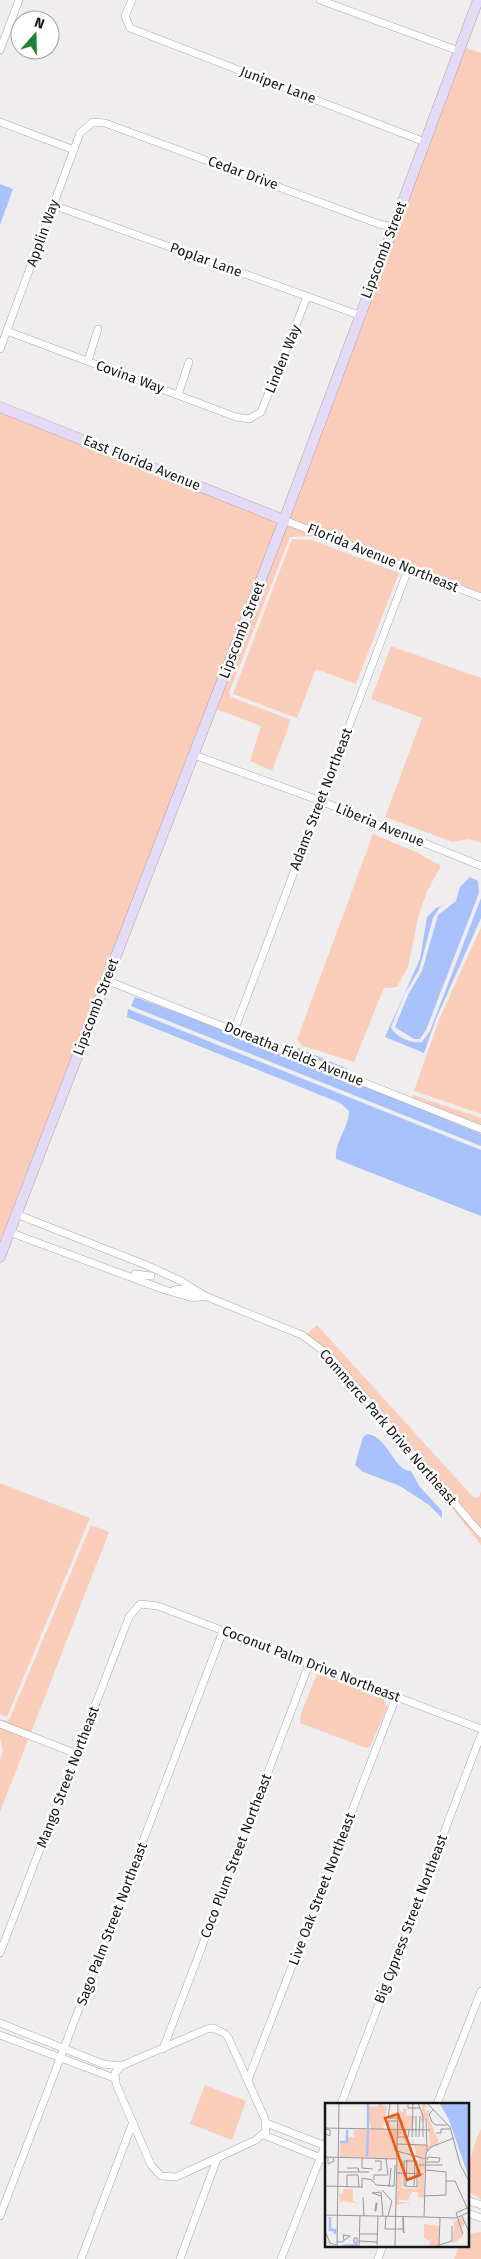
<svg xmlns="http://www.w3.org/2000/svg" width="481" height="2259" font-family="'Fira Sans',sans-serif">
<rect width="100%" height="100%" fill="#f0edef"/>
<g fill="#facdba">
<polygon points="461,46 481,53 481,597 285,520 0,1257 0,407 284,520"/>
<polygon points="287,525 388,565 314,536 290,537 229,693 231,697 291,720 272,771 250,761 261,726 216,709"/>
<polygon points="292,539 312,540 399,573 356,684 316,669 297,718 233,694"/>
<polygon points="391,646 481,678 481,843 469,839 452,842 385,817 422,718 371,699"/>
<polygon points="373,834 416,852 441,866 427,891 418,918 408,967 397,987 384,988 354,1062 303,1046 297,1040"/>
<polygon points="481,927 481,1114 414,1091 439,1020"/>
<polygon points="413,1095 481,1118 481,1134 409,1104"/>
<polygon points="317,1325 474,1498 479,1497 481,1491 481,1545 347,1374 307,1334"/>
<polygon points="0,1483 90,1518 7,1717 0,1714"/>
<polygon points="91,1525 109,1532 0,1812 0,1761 3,1751 0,1738 0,1719 7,1721 10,1718"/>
<polygon points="318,1672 382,1695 387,1708 370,1747 366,1748 300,1723 301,1713"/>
<polygon points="205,2085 246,2101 232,2140 190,2124"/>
<path d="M481 2129V2200L467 2190C467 2168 472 2148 481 2129Z"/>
<polygon points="481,2232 481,2259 454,2259 460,2245 467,2245 469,2234"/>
</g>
<g fill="#a8c0fc">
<polygon points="0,184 13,189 0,225"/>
<polygon points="470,877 478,881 479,893 426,1030 420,1039 414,1039 395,1027 408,995 422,971 438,915 456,901 460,887"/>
<path d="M481 898V918L436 1019 424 1053 385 1037 420 959 427 917 436 908 450 902 440 907 433 918 419 970 405 993 391 1027C395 1037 412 1044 422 1042L430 1031Z"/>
<polygon points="135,997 295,1056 298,1048 348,1069 346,1078 481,1134 481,1146 131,1006"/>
<path d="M128 1009 481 1150V1216L336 1159C334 1142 349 1128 349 1111L340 1103 127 1017Z"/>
<path d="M367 1434C388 1436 393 1470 411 1471L420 1487 442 1511V1518L429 1505 400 1486 363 1472 355 1465 363 1437Z"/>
</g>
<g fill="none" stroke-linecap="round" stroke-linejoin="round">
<g stroke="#aaa6a9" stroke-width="8">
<g id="street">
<polyline points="132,0 125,16 130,28 425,142"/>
<polyline points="320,0 459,51"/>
<polyline points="0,50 19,0"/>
<polyline points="0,122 74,150"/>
<polyline points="53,205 359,315"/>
<polyline points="7,331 236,417 249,419 261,412 307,297"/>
<polyline points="0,349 80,133 93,122 105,123 379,224 393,227"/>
<polyline points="88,361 98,329"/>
<polyline points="178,395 189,362"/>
<polyline points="284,520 481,597"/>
<polyline points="194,755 321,801 481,866"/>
<polyline points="106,980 481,1129"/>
<polyline points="234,1031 409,567"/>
<polyline points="16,1214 146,1265 181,1281 205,1296 302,1335 329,1355 481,1534"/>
<polyline points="9,1232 165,1290 193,1298 205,1296"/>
<polyline points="135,1274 151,1276"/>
<polyline points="174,1290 183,1289 197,1294"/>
<polyline points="0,1724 77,1754"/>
<polyline points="0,1953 129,1617 140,1604 158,1606 481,1729"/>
<polyline points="0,2023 103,2064 121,2066"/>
<polygon points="213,2028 224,2033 228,2037 265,2119 266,2131 256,2140 176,2177 161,2176 151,2165 116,2084 115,2073 121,2066 207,2029"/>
<polyline points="0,2035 114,2078"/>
<polyline points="163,2049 309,1664"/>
<polyline points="248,2080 396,1697"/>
<polyline points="341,2104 481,1735"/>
<polyline points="437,2104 481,1991"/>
<polyline points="266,2123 326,2146"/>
<polyline points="264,2135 326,2160"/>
<polyline points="467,2200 481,2205"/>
<polyline points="467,2213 481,2218"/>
<polyline points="0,2216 223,1631"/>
<polyline points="81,2259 133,2122"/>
<polyline points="180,2259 217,2159"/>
<polyline points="281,2259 326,2143"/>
<polyline points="378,2259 383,2245"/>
</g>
</g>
<g stroke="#aaa6a9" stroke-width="11">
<g id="secondary">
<polyline points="0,407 284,520"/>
<polyline points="0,1257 284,520 478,0"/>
</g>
</g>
<use href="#street" stroke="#fff" stroke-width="7"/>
<use href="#secondary" stroke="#e5daf5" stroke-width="10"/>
</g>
<g text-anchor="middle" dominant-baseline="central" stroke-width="5" stroke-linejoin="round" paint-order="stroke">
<g font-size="14" fill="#171617" stroke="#fff">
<text transform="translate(278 85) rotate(21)">Juniper Lane</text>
<text transform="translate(243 173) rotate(20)">Cedar Drive</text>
<text transform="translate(43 233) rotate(-70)">Applin Way</text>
<text transform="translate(384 250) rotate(-69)">Lipscomb Street</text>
<text transform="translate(206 260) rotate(20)">Poplar Lane</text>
<text transform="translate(283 359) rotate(-68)">Linden Way</text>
<text transform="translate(130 377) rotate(20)">Covina Way</text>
<text transform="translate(142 463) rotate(22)">East Florida Avenue</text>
<text transform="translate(383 558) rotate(22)">Florida Avenue Northeast</text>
<text transform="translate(242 630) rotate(-69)">Lipscomb Street</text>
<text transform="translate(321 799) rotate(-69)">Adams Street Northeast</text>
<text transform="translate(380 825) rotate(22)">Liberia Avenue</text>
<text transform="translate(96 1007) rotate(-69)">Lipscomb Street</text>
<text transform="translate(294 1054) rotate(22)">Doreatha Fields Avenue</text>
<text transform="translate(388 1427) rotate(49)">Commerce Park Drive Northeast</text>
<text transform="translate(311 1664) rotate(21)">Coconut Palm Drive Northeast</text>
<text transform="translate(68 1777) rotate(-69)">Mango Street Northeast</text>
<text transform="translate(236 1856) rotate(-69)">Coco Plum Street Northeast</text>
<text transform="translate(322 1889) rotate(-69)">Live Oak Street Northeast</text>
<text transform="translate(411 1919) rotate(-69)">Big Cypress Street Northeast</text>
<text transform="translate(112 1924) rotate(-69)">Sago Palm Street Northeast</text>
</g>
</g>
<g transform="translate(325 2103)">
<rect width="144" height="144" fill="#f0edef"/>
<path d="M54 0 62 4 58 26 72 27 74 6 78 10V5L82 6 81 12 90 13 87 27 91 28 82 27 80 41 78 31 72 33V55L78 56 77 85 92 86 94 71H99V95L93 94V89H87L82 98 74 96V99H85V102L83 105 85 99 71 102V88H75L71 85 72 56 15 54V40H22L23 34H29V27L47 26 42 15 43 3 52 4ZM97 0 102 3 99 5 101 10 102 6 104 8 103 13 114 40 101 48 100 70H97L98 67 94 70V56L81 49 91 52 89 43H86L88 35 89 42H105L102 14 96 20ZM15 86H28V98L35 101 17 98 16 102 14 91H18V86ZM137 113 140 121 136 124 138 133 128 141 129 119 126 115 130 118ZM99 121 114 123V143H104L106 135 104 138 99 135Z" fill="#facdba"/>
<path d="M144 0V75L124 17 115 1Z" fill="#a8c0fc"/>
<path fill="none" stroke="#a8c0fc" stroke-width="2.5" d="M43 25V0M15 39H22V27M42 53 43 27M5 114V127H10V131M17 143 33 142"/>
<path fill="none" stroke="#999799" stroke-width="1" d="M65 0 63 15H73M83 0V5H95M93 0 98 13V34M102 0 125 24 135 61 144 78M108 7 104 11 107 19 111 22H122M101 15 102 48M0 25 105 27M63 26V18H73M111 30H116V26H126M0 31 5 33V27L1 26M72 34H83L84 27M87 34 88 0M91 34V13M94 34 95 13M72 41 101 42M72 48 101 56M0 54 72 56M3 54V61L9 58 8 55M37 55V65L48 66M50 58H56V67H53M79 58H92V84L79 83ZM100 59H114L115 55 103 54 102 57M92 62H118M22 65H33L34 69M13 69H44M72 70 99 71M49 77V72H63L61 56M121 78H130L144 109M0 83 38 84M81 83 82 57M22 84V72H33L34 84M37 84V75L47 77 51 82 69 83 70 62M64 84 66 65M89 84 90 58M57 87 67 98 63 113M56 93 47 90 56 89 58 113M99 93 121 92V69L101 67M38 94 39 113M51 100H52L51 108H50ZM0 112 99 114M61 113 60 126H78M78 113V128L79 130 78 113M137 113 143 127M99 114 131 115 144 109M99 114 101 50 106 44 129 35M1 130 5 140 11 142M34 131H52M138 131 131 110 142 105M29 135H32V140H29ZM34 138 52 139M12 139H17L25 133 18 132 19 137M52 142 53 114M114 142 127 138V123M12 143 14 0M34 143 35 113M70 143 73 0M114 143 115 115"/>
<path fill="#e8590c" fill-opacity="0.15" stroke="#e8590c" stroke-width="2.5" d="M73 11 95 72 82 77 60 15Z"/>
<rect width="144" height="144" fill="none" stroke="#171617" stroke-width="2.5"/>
</g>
<g transform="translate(35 35) rotate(20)"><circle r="24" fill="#ffffff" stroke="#a2a2a2"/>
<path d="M0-4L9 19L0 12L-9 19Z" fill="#1f8134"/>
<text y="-8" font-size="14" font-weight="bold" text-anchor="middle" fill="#171617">N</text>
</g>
</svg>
